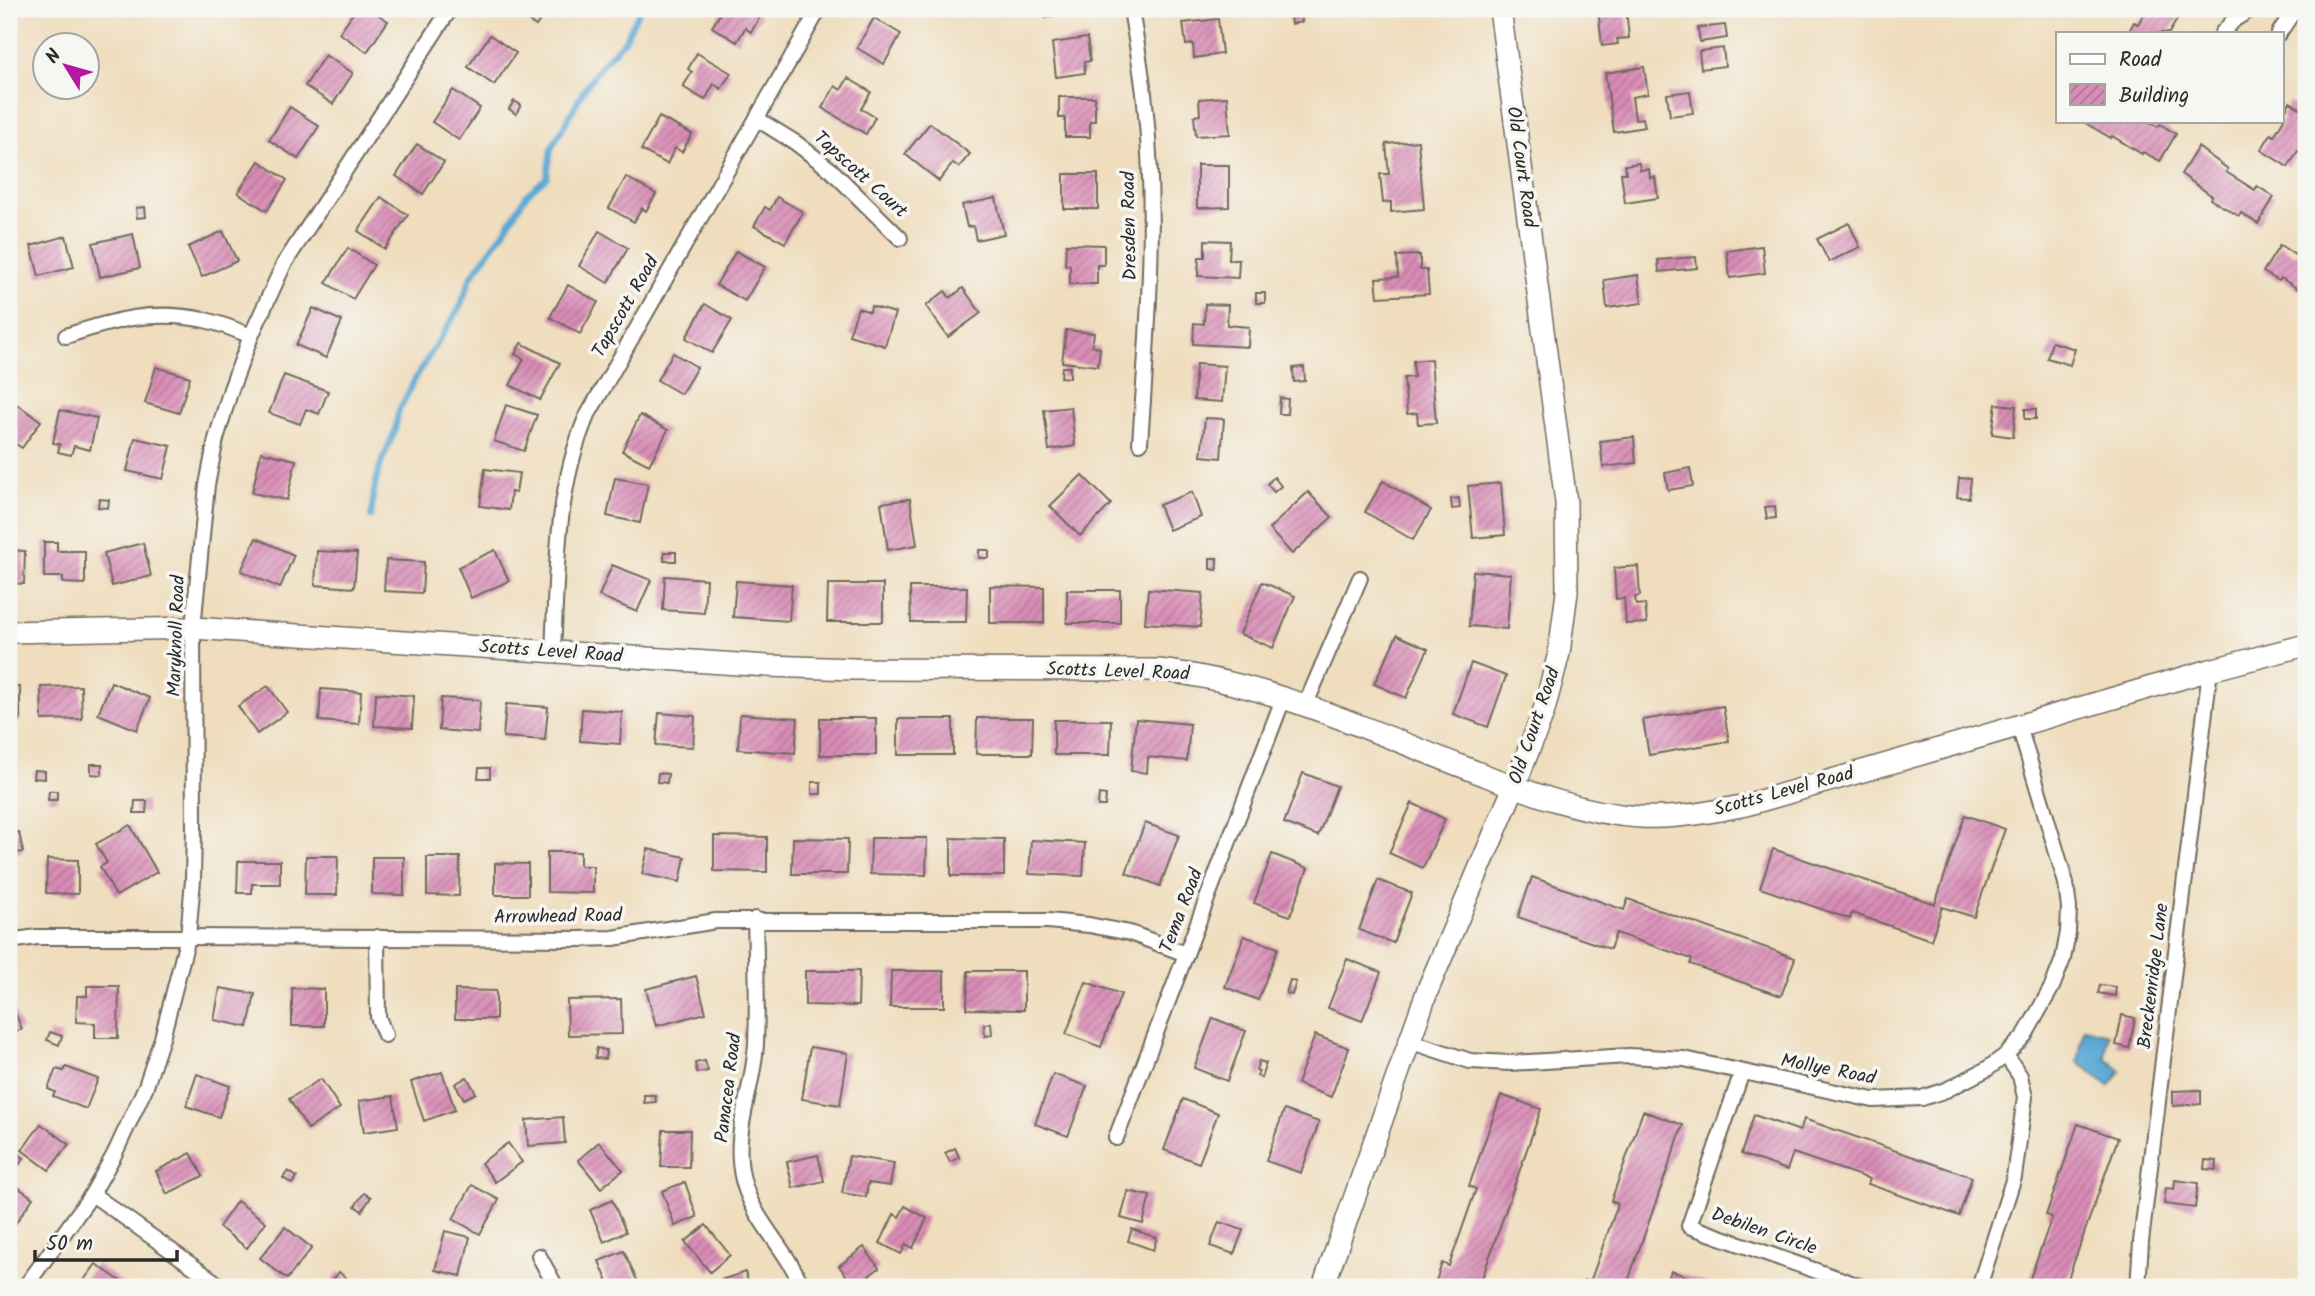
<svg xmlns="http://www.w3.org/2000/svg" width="2315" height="1296" font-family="Kalam,sans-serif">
<defs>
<pattern id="building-hatch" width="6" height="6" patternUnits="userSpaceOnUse" patternTransform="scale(1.75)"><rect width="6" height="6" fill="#d98cb6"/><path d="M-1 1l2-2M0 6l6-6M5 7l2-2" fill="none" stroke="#b07394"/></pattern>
</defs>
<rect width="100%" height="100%" fill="#f6f6f2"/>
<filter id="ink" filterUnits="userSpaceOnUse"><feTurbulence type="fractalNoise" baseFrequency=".0143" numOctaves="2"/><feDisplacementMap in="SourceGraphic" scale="14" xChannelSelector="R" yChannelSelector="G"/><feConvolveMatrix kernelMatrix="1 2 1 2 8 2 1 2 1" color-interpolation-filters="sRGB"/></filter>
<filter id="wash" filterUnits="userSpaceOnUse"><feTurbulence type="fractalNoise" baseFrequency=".00686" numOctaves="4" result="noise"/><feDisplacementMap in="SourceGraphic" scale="28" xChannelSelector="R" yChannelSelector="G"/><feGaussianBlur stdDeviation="1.57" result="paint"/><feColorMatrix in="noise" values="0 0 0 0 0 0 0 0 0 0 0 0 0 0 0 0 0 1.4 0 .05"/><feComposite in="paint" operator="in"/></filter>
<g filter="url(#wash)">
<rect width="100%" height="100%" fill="#efddbd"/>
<polygon fill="#5ca8d4" stroke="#446a80" stroke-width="2" points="2084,1028 2108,1034 2105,1057 2121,1072 2109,1086 2078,1062"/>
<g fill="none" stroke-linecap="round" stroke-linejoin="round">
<polyline stroke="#5ca8d4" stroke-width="6" points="371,517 374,491 379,469 395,430 398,413 416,377 460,307 471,277 503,233 527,194 547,177 551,149 585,88 603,63 624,41 640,9"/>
</g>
<g id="blocks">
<g fill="url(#building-hatch)">
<polygon points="356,9 369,9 388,21 367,52 339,33"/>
<polygon points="510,9 547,9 536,26"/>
<polygon points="723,9 750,9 761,15 751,32 745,28 737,42 712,27"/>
<polygon points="1043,9 1073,9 1046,18"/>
<polygon points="1300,9 1302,22 1291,24 1289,11"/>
<polygon points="1598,9 1626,9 1629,38 1617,39 1618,44 1602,46"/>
<polygon points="2147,9 2188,9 2185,13 2182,11 2169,33 2128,33 2134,22 2138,24"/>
<polygon points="874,18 901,34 884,64 857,48"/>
<polygon points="1218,19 1222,54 1194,58 1193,44 1186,45 1183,23"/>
<polygon points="1725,25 1727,38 1700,42 1698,28"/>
<polygon points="490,35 516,53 494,85 468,67"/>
<polygon points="1087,38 1090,61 1084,62 1085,73 1056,77 1052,43"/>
<polygon points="1723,48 1725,66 1701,69 1699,51"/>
<polygon points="697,53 731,73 721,89 714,84 705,100 683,87 692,72 688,69"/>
<polygon points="325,55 353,73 333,104 305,86"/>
<polygon points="1644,67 1648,94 1632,97 1635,119 1643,118 1645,127 1614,132 1605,73"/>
<polygon points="848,78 871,92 861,109 875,117 866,134 822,108 835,86 841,90"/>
<polygon points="453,90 480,108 459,140 432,122"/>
<polygon points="1690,91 1693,113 1670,116 1667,94"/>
<polygon points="1059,97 1095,97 1095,121 1090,121 1090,137 1065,137 1065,118 1059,118"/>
<polygon points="1227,97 1230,134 1196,136 1194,116 1200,115 1199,99"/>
<polygon points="514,101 521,105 516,114 509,109"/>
<polygon points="2290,102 2306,112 2306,145 2301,153 2298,151 2288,167 2261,150 2271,134 2274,136 2284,119 2282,116"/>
<polygon points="290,107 319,126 298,159 269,140"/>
<polygon points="659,117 692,134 682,152 675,148 667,164 641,150"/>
<polygon points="2082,121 2148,121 2158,127 2160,124 2176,134 2160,161 2143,152 2142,154 2112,136 2111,138"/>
<polygon points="930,123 970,154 959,167 953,163 939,181 905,154"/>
<polygon points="1418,141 1424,209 1391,212 1391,202 1383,203 1380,174 1389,174 1386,144"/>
<polygon points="417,144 444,162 423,194 396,176"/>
<polygon points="2198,147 2228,169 2226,172 2255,190 2257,186 2274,197 2258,224 2241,213 2239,216 2210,199 2212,196 2181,174"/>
<polygon points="259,161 287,180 267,211 238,193"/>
<polygon points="1639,163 1640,170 1649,169 1650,178 1655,177 1658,198 1625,203 1621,173 1626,173 1625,165"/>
<polygon points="1197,165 1229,165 1229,207 1197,208"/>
<rect x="1064" y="174" width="34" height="35"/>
<polygon points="626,177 656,194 646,211 642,208 634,222 609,208"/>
<polygon points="381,197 408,215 385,249 358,231"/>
<polygon points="777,197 803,212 785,243 754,226 765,207 770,210"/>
<polygon points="996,198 1004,234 976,240 973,226 967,227 962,205"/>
<polygon points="145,207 146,217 137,218 136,208"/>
<polygon points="1849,223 1860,247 1829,262 1817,239"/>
<polygon points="223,231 237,261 202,277 188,247"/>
<polygon points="599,231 628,248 608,283 579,266"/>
<polygon points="133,234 140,268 100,277 93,243"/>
<polygon points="66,236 74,267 39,276 31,246"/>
<polygon points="1205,240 1230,241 1229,260 1239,260 1238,278 1198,276 1199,257 1205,257"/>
<polygon points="1066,244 1104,245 1104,265 1097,265 1097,284 1070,284 1070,265 1065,265"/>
<polygon points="2280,245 2295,255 2297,252 2306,257 2306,294 2281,278 2279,281 2263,272"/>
<polygon points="1762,246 1765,273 1730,278 1727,251"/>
<polygon points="348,248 374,265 353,299 326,283"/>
<polygon points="736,251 765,267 745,301 716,285"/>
<polygon points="1420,255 1420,270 1427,270 1429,294 1378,297 1376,278 1398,277 1397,256"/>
<polygon points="1696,257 1697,268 1659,272 1658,260"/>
<polygon points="1638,275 1642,303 1607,308 1604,280"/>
<polygon points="568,285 598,302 580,334 550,317"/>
<polygon points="963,288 981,313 948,337 926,306 945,291 950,298"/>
<rect x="1256" y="293" width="9" height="10"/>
<polygon points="705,304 732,320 712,353 686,338"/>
<polygon points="1205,304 1228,305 1227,325 1249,327 1248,347 1193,344 1194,323 1204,324"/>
<polygon points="871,306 895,313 885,346 849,335 858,308 870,312"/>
<polygon points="313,308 342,321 326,358 296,345"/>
<polygon points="1066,330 1094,333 1092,346 1100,348 1098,366 1062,362"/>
<polygon points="2052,342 2075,349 2070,365 2047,358"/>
<polygon points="521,343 560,363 540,400 510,385 524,359 515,354"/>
<polygon points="673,353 697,367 681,394 657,380"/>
<polygon points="1431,359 1436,423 1418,424 1417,413 1407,414 1404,378 1414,377 1413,361"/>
<polygon points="1196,364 1225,366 1222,402 1194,400"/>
<polygon points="156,367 190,377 179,413 145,403"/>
<polygon points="1062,367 1070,367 1070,378 1061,377"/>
<polygon points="1304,367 1305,381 1294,382 1293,368"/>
<polygon points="284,375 328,391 319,414 306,409 300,424 269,413"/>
<polygon points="1280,398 1288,399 1287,414 1279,414"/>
<polygon points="9,399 41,421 22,448 9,440"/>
<polygon points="1996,404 2016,406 2013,437 1992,434"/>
<polygon points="506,405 537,415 524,451 494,441"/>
<polygon points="1071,407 1075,446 1049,450 1044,410"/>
<rect x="2025" y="409" width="11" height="10"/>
<polygon points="60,410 97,418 90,450 74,446 71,455 58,452 60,444 53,443"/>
<polygon points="640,415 668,430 649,465 622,451"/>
<polygon points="1205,418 1224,419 1221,458 1201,456"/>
<polygon points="1634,437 1636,463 1603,467 1600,441"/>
<polygon points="135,438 171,446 163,479 127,471"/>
<polygon points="261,452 296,460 287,500 252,493"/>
<polygon points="1690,468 1693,486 1668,490 1665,473"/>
<polygon points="485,469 519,473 516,493 511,492 509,510 480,506"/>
<polygon points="1082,475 1111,504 1080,536 1050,506"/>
<polygon points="1274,477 1281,486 1274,492 1267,484"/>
<polygon points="615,478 648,484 640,523 607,516"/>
<polygon points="1959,478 1971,479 1969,498 1957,497"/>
<polygon points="1383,481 1431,510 1413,540 1365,512"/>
<polygon points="1501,483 1505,535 1473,538 1468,486"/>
<polygon points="1192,492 1201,517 1169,530 1159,505"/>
<polygon points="1308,492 1332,517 1292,554 1269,529"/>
<polygon points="1459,498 1460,508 1452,509 1451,499"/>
<polygon points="99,499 109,500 108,508 98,507"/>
<polygon points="910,499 917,545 888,550 881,503"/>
<polygon points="1775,506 1776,518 1767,519 1765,507"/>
<polygon points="256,538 294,555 280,588 241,571"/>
<polygon points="44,542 57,542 57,551 85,551 85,584 63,583 63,577 44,577"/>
<polygon points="143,543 151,576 112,586 104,553"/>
<polygon points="9,550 25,551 24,584 9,583"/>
<polygon points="495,550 509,581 471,598 458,567"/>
<rect x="979" y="550" width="10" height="8"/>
<polygon points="317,551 357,553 354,588 315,585"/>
<rect x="664" y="552" width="12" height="9"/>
<polygon points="1210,558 1217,558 1217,570 1210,569"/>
<polygon points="386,560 424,562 422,593 384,591"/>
<polygon points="612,565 651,580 637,612 599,596"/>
<polygon points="1638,566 1640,596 1635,597 1636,605 1645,604 1647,623 1626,624 1624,598 1616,599 1614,568"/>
<polygon points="1473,571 1511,574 1507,629 1469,626"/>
<polygon points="665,576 706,579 704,613 663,610"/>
<polygon points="736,581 792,585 789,621 733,617"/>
<polygon points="1262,582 1295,596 1273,648 1240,634"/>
<polygon points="828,584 883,584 883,622 827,622"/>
<polygon points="990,586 1044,587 1044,623 990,623"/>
<polygon points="910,587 967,587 966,622 911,622"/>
<polygon points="1148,589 1203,593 1200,627 1145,623"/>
<rect x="1067" y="590" width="53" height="33"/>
<polygon points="1397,635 1428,649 1406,698 1374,684"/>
<polygon points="1471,663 1506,676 1488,727 1453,714"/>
<polygon points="111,682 150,698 137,730 98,714"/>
<polygon points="81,686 82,719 42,720 41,687"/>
<polygon points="268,686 287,712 257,734 238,706"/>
<polygon points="9,687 20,687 20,721 9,722"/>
<polygon points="321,689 361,692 359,724 319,721"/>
<polygon points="376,693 414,696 412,728 374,726"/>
<polygon points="441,698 480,700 478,733 439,730"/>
<polygon points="506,704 548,707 545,740 503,737"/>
<polygon points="1723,706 1729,741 1649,755 1643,720"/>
<polygon points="582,709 622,712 620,744 580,741"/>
<polygon points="659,713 695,716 693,747 656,745"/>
<polygon points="740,714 798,718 795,753 738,749"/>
<rect x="820" y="718" width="56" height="37"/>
<polygon points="977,718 1033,718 1032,754 976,754"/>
<rect x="898" y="719" width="55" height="36"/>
<polygon points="1136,719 1190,724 1187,761 1148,757 1147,773 1131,771"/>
<polygon points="1054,720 1111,720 1110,755 1054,755"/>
<polygon points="91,764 102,764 102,775 91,774"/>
<polygon points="479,768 490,768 490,778 478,778"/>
<polygon points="34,770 45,771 45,779 33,778"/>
<polygon points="658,773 668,774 667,783 657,782"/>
<polygon points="1303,773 1337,786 1318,836 1284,823"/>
<rect x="812" y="782" width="9" height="12"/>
<polygon points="49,791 57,791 57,800 48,800"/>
<polygon points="1099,794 1106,795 1105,806 1098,806"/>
<polygon points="135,801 147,801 146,813 134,813"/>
<polygon points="1412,803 1445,819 1423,868 1389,853"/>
<polygon points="1965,815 2005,829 1974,917 1942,907 1931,940 1852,913 1850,919 1760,888 1773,849 1935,904"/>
<polygon points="1145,823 1179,835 1160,886 1126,873"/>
<polygon points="130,825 157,872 116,896 100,867 107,863 96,844"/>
<polygon points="19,832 23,852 11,854 9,833"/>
<polygon points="714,836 767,837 767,872 714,871"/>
<polygon points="793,838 848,839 847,874 792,874"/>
<polygon points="871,838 927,838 926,875 870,874"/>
<polygon points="951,838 1004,839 1004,876 951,876"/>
<polygon points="1031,840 1085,843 1083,876 1029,874"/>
<polygon points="648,849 685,857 680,882 642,874"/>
<polygon points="547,852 580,852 580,866 593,866 593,893 547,892"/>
<polygon points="1272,854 1308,868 1290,916 1254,903"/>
<polygon points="306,856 338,856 337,895 305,895"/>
<polygon points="372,857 404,857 404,895 372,894"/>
<polygon points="427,857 460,857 459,896 427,895"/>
<polygon points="47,859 78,860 78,894 46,893"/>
<polygon points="238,861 280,861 280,884 252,884 252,893 237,893"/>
<polygon points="495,863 528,864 528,895 495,895"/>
<polygon points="1532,877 1624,910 1628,899 1795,958 1781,996 1690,964 1692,959 1616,933 1610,949 1518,917"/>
<polygon points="1378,880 1412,893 1393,943 1359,930"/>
<polygon points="1244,936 1278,948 1258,1000 1225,987"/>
<polygon points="1347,959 1381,972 1362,1021 1328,1008"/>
<polygon points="805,971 859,971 858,1006 805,1005"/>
<polygon points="891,971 944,971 944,1007 890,1007"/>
<polygon points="968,971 1024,971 1024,1010 967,1009"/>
<polygon points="696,976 706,1013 656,1026 646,989"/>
<polygon points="1290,980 1296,982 1292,995 1286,993"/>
<polygon points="1086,982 1121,994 1101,1047 1066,1034"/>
<polygon points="2100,985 2116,987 2115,996 2098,993"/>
<polygon points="87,986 119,986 118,1038 95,1038 95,1023 76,1022 77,996 87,996"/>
<polygon points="220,988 255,994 248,1027 214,1020"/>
<polygon points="292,988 324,989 324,1026 292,1026"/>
<polygon points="455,990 496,991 496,1019 455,1019"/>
<polygon points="9,999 22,1029 9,1035"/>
<polygon points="621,999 622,1034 568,1035 567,1000"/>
<polygon points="2122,1015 2135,1018 2129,1048 2116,1045"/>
<polygon points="1213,1018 1246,1031 1227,1081 1194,1068"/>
<polygon points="991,1023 992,1035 985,1036 984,1024"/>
<polygon points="50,1032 62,1036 59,1045 47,1040"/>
<polygon points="1315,1035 1349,1048 1331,1097 1297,1084"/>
<polygon points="810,1047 848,1053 840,1105 802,1099"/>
<polygon points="597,1048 606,1050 605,1059 595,1058"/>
<polygon points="705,1061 708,1071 697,1073 695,1063"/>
<polygon points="1259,1061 1266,1063 1261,1078 1257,1076 1259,1071 1256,1070"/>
<polygon points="66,1067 98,1079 86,1109 53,1096 55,1092 48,1089 56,1069 64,1071"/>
<polygon points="442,1072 455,1110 424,1121 411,1082"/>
<polygon points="197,1074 230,1086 219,1117 186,1106"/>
<polygon points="1053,1074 1087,1086 1068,1136 1035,1124"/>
<polygon points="467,1077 476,1093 464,1099 455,1084"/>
<polygon points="321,1079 340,1108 308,1129 289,1099"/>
<polygon points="2201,1090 2201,1104 2173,1106 2173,1091"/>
<polygon points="644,1095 655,1095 656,1102 644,1103"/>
<polygon points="1501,1095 1541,1109 1479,1287 1434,1287 1442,1263 1449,1266 1476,1189 1469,1186"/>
<polygon points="393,1096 398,1127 364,1132 359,1101"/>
<polygon points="1183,1099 1218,1113 1199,1163 1164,1150"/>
<polygon points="1284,1110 1319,1122 1301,1173 1266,1161"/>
<polygon points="1643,1111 1683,1125 1626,1287 1581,1287 1584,1280 1590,1282 1618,1204 1611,1201"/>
<polygon points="1754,1115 1800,1131 1804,1119 1972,1177 1959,1216 1868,1184 1870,1179 1793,1153 1787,1170 1741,1154"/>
<polygon points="563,1117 565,1143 528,1146 526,1120"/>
<polygon points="41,1124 69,1144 49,1170 22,1150"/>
<polygon points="2078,1124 2118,1138 2065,1287 2027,1287 2052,1217 2046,1215"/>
<polygon points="663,1130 690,1130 689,1167 661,1167"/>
<polygon points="599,1142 623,1170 601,1188 578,1160"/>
<polygon points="508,1143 522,1162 495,1182 481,1163"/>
<polygon points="955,1148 959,1157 950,1162 945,1153"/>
<polygon points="16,1153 24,1158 18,1166 11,1161"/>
<polygon points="191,1153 203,1176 167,1194 156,1171"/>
<polygon points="818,1155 824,1181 793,1188 787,1162"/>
<polygon points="849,1156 894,1163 890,1186 868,1183 866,1197 842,1193"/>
<polygon points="2205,1160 2217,1161 2216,1170 2204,1169"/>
<polygon points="288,1171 297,1177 292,1184 283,1178"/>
<polygon points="2175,1180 2198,1183 2195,1208 2164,1204 2166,1188 2174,1189"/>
<polygon points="9,1181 33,1198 15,1224 9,1220"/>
<polygon points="685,1182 697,1217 675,1226 662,1191"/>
<polygon points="472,1185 499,1200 480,1234 453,1219"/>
<polygon points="1128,1191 1150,1196 1143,1224 1121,1218"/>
<polygon points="364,1193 371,1197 362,1211 355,1206"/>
<polygon points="612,1200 626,1232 604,1242 590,1210"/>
<polygon points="237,1201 266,1222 247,1248 219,1227"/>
<polygon points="905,1206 927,1218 913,1248 906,1244 901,1254 880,1243 894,1214 899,1217"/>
<polygon points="1219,1222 1243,1230 1234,1254 1210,1246"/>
<polygon points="706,1225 730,1255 710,1272 685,1242"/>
<polygon points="285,1227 312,1248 287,1279 260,1258"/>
<polygon points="1132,1229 1157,1238 1153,1250 1128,1241"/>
<polygon points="445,1231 470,1237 461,1276 435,1270"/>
<polygon points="864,1247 879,1268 855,1287 839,1266"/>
<polygon points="624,1251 639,1285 610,1287 599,1261"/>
<polygon points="96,1264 129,1287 86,1287 81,1284"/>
<polygon points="1671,1271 1718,1287 1665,1287"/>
<polygon points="339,1272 357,1287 327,1287"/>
<polygon points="745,1272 750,1287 723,1287 721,1280"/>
</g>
</g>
</g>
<g filter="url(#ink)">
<use href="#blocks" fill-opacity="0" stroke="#70695e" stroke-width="2"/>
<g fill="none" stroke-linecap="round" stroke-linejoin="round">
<g stroke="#70695e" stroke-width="18">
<g id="street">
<path d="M1131 9C1136 40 1142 72 1145 103 1157 216 1148 330 1140 443"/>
<polyline points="2222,33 2235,19 2251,9"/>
<polyline points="2279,33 2295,9"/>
<polyline points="757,119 796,143 831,170 900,238"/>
<path d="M66 336C114 320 153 309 204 320 220 323 236 330 251 336"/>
<path d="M553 652C557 572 555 493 586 418L819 9"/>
<polyline points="1305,706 1360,578"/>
<path d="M755 919C756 960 758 1002 756 1043 754 1090 731 1132 743 1180 753 1221 787 1248 802 1287"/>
<polyline points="377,937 378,1017 385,1035"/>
<polyline points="9,941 37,937 188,937 579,939 613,938 716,921 1048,921 1089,925 1130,933 1186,954"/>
<polyline points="1409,1041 1470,1061 1510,1063 1629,1056 1684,1059 1873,1100 1922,1098 1946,1090 1987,1069 2006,1055 2025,1035 2052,987 2063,959 2068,932 2069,908 2066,883 2019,726"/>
<polyline points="1742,1072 1689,1226 1862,1287"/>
<polyline points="1116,1138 1283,699"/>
<polyline points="92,1194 222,1287"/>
<polyline points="539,1256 556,1287"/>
<polyline points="25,1287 92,1194 114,1155 146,1086 162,1038 188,937 193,880 194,827 193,628 207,485 216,439 231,389 251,336 284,264 450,9"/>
<polyline points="1979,1287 2014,1177 2025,1097 2020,1076 2006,1055"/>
<polyline points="2138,1287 2141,1242 2210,670"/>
</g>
</g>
<g stroke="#70695e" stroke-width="24">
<g id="secondary">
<path d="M9 632 193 628 768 666 854 669 1158 670C1266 682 1366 729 1466 768 1523 790 1579 813 1640 817 1676 819 1711 812 1746 805L2210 670 2306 645"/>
<polyline points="1323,1287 1428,989 1514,787 1543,714 1559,653 1567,592 1566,502 1500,9"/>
</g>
</g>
<use href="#street" stroke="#fff" stroke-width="14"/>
<use href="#secondary" stroke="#fff" stroke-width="21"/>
</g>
</g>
<g text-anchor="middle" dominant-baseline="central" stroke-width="7" stroke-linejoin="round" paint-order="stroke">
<g font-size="19" fill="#2b2b2b" stroke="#f6f6f2">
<text transform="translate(1521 167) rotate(82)">Old Court Road</text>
<text transform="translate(860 175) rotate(42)">Tapscott Court</text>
<text transform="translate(1130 226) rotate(-91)">Dresden Road</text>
<text transform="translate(626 307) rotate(-60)">Tapscott Road</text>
<text transform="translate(177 636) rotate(-88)">Maryknoll Road</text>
<text transform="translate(551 652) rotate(4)">Scotts Level Road</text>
<text transform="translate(1118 672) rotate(2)">Scotts Level Road</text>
<text transform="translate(1535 726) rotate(-71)">Old Court Road</text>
<text transform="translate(1784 792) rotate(-15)">Scotts Level Road</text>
<text transform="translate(1182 911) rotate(-69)">Tema Road</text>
<text transform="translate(558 917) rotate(-1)">Arrowhead Road</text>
<text transform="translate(2154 976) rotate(-83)">Breckenridge Lane</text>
<text transform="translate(1828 1070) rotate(11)">Mollye Road</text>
<text transform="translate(729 1088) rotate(-83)">Panacea Road</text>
<text transform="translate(1764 1232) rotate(19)">Debilen Circle</text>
</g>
</g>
<rect width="2315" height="1296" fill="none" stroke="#f6f6f2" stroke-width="35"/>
<rect x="2056" y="32" width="228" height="91" fill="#f6f6f2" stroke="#a5a5a2" stroke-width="2"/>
<rect x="2070" y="54" width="35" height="10" fill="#ffffff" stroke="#a5a5a2" stroke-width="2"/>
<text x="2119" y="66" font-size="21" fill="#2b2b2b">Road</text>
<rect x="2070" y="84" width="35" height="21" fill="url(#building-hatch)" stroke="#a5a5a2" stroke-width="2"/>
<text x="2119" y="102" font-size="21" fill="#2b2b2b">Building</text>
<g transform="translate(66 66) rotate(307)"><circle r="33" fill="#f6f6f2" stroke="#a5a5a2" stroke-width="2"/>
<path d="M0-5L12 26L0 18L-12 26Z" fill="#b5179e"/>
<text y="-10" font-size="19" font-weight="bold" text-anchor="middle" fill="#2b2b2b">N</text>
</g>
<path d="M35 1250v10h142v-10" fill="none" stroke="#2b2b2b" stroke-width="3.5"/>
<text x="46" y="1250" font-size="21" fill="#2b2b2b" stroke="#f6f6f2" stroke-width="5" paint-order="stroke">50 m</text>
</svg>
